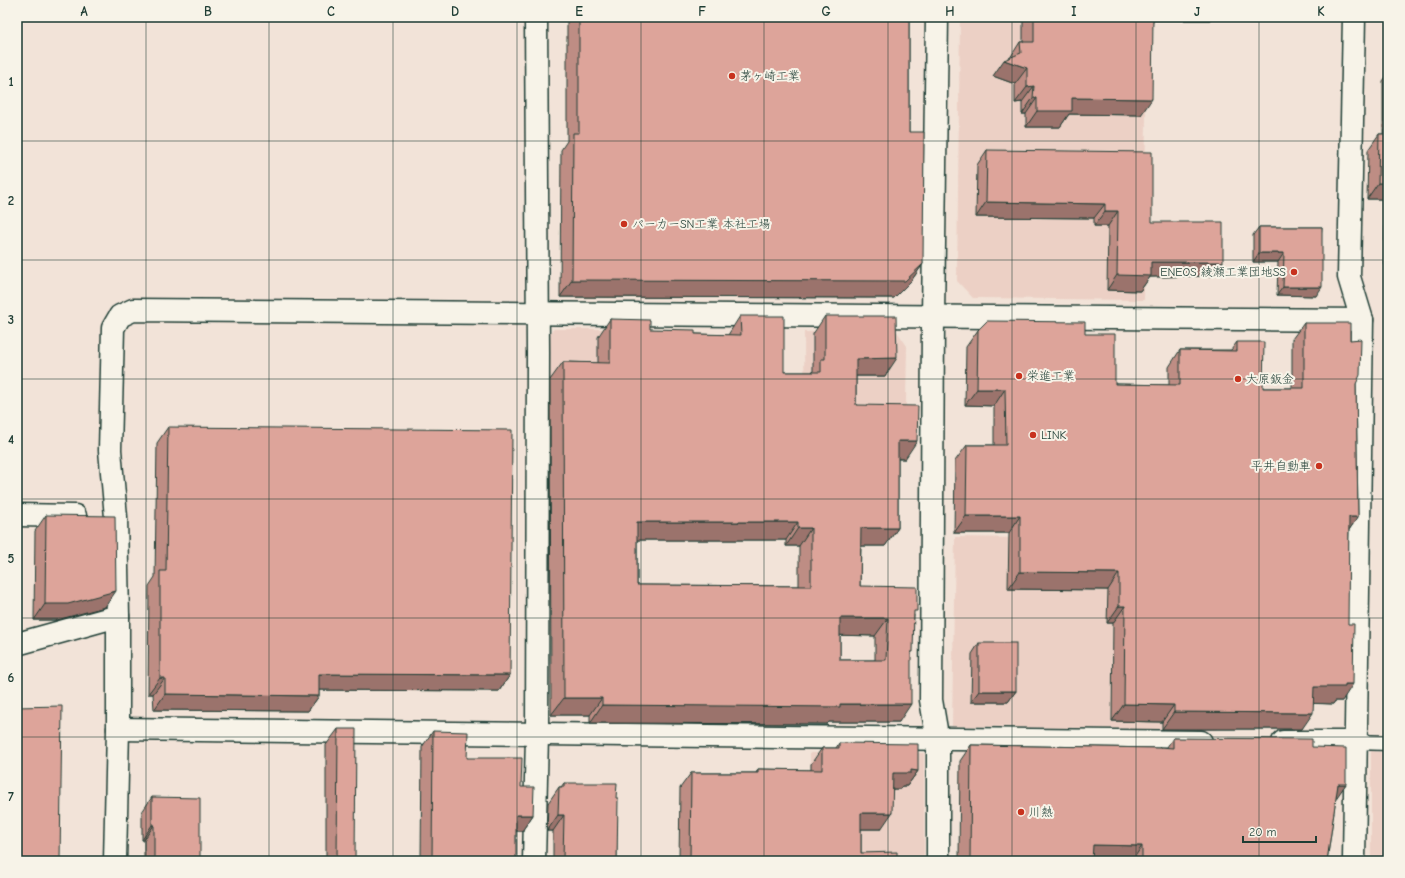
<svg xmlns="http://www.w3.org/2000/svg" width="1405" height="878" font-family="'Comic Neue','Klee One',sans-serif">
<rect width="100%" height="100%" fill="#f2e3d8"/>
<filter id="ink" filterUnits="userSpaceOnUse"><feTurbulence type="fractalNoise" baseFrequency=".025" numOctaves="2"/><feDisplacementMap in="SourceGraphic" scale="8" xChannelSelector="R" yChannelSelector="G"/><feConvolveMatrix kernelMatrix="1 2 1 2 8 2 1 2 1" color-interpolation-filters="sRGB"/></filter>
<g filter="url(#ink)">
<g fill="#ecd0c5">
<polygon points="960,20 1147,21 1144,300 973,298 957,281"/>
<polygon points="554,329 638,329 551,463 541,459 543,338"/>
<polygon points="896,330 907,346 905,459 805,458 804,332"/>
<polygon points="955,537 1219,541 1216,730 952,726"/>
<polygon points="1371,751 1388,753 1388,861 1371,861"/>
<polygon points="810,753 924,753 924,861 812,861"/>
</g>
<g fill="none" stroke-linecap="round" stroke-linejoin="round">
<g stroke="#1f3d34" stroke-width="17">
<polyline id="service" points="1355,742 1388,743"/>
</g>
<g stroke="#1f3d34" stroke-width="25">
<g id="minor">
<polyline points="937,17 933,317 931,700 938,741 938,861"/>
<polyline points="17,644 118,616"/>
<path d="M118 729C479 735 840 741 1201 742"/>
<polyline points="1283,742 1355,742"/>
<polyline points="534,861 537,736 538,352 536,17"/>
<polyline points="1354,861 1362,320 1349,277 1354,17"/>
</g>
</g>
<g stroke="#1f3d34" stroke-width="25">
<g id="tertiary">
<polyline points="17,515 75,516"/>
<polyline points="115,861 118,729 118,616 116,517 110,450 113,328 120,316 133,310 1362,320"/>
</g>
</g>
<use href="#service" stroke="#f7f3e8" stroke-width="14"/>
<use href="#minor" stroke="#f7f3e8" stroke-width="22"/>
<use href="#tertiary" stroke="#f7f3e8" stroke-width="22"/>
</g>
<g fill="#be8d84" stroke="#1f3d34" fill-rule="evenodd">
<polygon points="567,17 909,17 909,132 923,264 911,281 894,298 560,297 561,150 567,141"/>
<polygon points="1023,17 1311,17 1310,20 1211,18 1210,20 1153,20 1141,115 1069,114 1060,127 1026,127 1026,114 1022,114 1022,102 1015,103 1015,84 993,76 1010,58 1020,42 1023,42"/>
<polygon points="1388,74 1388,265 1384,265 1386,199 1367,199 1368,150 1379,134 1383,134 1383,81"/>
<polygon points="987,150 1152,222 1212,276 1150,277 1140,291 1107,290 1108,226 1094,226 1094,218 976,217 977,165"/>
<polygon points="1259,227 1322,227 1316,296 1277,295 1278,262 1253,262 1253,235"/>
<path d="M740 316 784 372H812L813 371V334L825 316 885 376H856V405L905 459H898V528L885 546H861L860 586 914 615 911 655 899 722H829L827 724 590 723V715H551L550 380 563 362 598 363V337L610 319 650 329 695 334 728 335ZM637 540H786V546H799V586L637 585ZM840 635 875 636V660H840Z"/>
<polygon points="1304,323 1350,340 1356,384 1358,517 1349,530 1342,701 1335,701 1333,704 1313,703 1302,729 1162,729 1162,722 1112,721 1113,623 1107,623 1108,590 1008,589 1009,533 954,533 955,461 967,445 994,445 994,406 965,405 966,347 978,330 1085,334 1115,384 1169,385 1169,367 1180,350 1231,350 1237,342 1263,388 1292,388 1292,339"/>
<polygon points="168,427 510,675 499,691 319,690 319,696 308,711 154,710 153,694 148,694 149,586 155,577 157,443"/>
<polygon points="46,515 105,607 57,620 34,620 35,531"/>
<polygon points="979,643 1016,691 1008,702 971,702 972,654"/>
<polygon points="338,729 355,861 326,861 326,745"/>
<polygon points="433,731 467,758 521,787 533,815 522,831 516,831 516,858 553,859 553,831 547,831 548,803 559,787 561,787 564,783 616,798 617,861 421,861 422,747"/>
<polygon points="1173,738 1312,747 1346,784 1336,797 1327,861 959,861 960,761 971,745 1159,748 1160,747 1167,747"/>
<polygon points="839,743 918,771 907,786 902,786 900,789 893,789 881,829 861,829 861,853 897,861 679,861 680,788 691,773 756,773 758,769 811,770 811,764 822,748 836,748"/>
<polygon points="152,797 200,861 144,861 144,840 142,840 142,812"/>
</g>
<g fill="#9b736c" stroke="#1f3d34">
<polygon points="1144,17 1311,17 1310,20 1211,18 1210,20 1142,20"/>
<polygon points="1004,60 1027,68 1015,84 993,76"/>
<polygon points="1034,86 1022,102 1015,103 1027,87"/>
<polygon points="1033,98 1037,98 1026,114 1022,114"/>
<polygon points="1072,98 1152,99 1141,115 1069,114 1060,127 1026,127 1037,111"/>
<polygon points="1378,183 1388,183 1388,196 1386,199 1367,199"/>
<polygon points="986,202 1105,204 1094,218 976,217"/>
<polygon points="1105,211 1118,211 1108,226 1094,226"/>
<polygon points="1259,253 1284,253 1278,262 1253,262"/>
<polygon points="1388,260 1388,265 1384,265"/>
<polygon points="1151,262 1223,262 1212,276 1150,277 1140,291 1107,290 1117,275"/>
<polygon points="923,264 911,281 894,298 560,297 572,280"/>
<polygon points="1283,287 1322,287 1316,296 1277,295"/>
<polygon points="897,358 885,376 844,376 856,359"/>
<polygon points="977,389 1005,389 994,406 965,405"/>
<polygon points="898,441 917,441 905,459 885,458"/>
<polygon points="966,516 1020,516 1009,533 954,533"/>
<polygon points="1349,517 1358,517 1346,534"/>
<polygon points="637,522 798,522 786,540 625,540"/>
<polygon points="798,528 811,528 799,546 786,546"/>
<polygon points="861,528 898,528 885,546 848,546"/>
<polygon points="1020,572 1119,573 1108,590 1008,589"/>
<polygon points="116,591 105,607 57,620 34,620 45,604"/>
<polygon points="1119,606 1125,606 1113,623 1107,623"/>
<polygon points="840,618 888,618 875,636 828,635"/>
<polygon points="319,674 510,675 499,691 308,690"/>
<polygon points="160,678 165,678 153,694 148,694"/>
<polygon points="1345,684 1353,684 1342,701 1335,701 1333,704 1302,703 1314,687"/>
<polygon points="979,691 1016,691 1008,702 971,702"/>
<polygon points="165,694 319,696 308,711 154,710"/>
<polygon points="564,698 602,698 590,715 551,715"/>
<polygon points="911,704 899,722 829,722 827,724 590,723 602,705"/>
<polygon points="1124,704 1174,705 1162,722 1112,721"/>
<polygon points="1174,712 1313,713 1302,729 1162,729"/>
<polygon points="911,770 918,771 907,786 902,786 900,789 882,789 893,773"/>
<polygon points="1338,784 1346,784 1335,800"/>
<polygon points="861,813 892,813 881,829 850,829"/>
<polygon points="516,815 533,815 522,831 505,831"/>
<polygon points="558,815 564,815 553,831 547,831"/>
<polygon points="152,825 154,825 144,840 142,840"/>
<polygon points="1093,845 1142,846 1132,861 1082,861"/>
</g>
<g fill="#dda49a" stroke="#1f3d34" fill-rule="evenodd">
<polygon points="579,17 909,17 909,132 924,132 923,264 905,281 572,280 573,133 579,133"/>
<polygon points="1034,17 1153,17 1152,99 1072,98 1072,111 1037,111 1037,98 1033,98 1034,86 1027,87 1027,68 1004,60 1021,53 1020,42 1034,42"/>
<polygon points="1379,134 1388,134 1388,183 1378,183"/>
<polygon points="987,150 1152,152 1152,222 1223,222 1223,262 1151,262 1151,276 1117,275 1118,211 1105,211 1105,204 986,202"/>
<polygon points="1259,227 1322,227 1322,287 1283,287 1284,253 1259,253"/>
<path d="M740 316H784V372H821V359H825V316H896L897 358 856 359V405L918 406 917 441H898V528H861L860 586 917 587V611H914L913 652H911V704H840V707L602 705V698H564L563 362 610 363V319L650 320V329L695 330V334L741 335ZM637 522H798V528H811V586L637 585ZM840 618H888L886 660H840Z"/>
<polygon points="987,321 1085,322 1085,334 1115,334 1115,384 1180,385 1180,350 1237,351 1237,342 1264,342 1263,388 1304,388 1304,323 1350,323 1350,340 1361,339 1360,375 1356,384 1358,517 1349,517 1348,624 1354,624 1353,684 1345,684 1345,687 1314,687 1313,713 1174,712 1174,705 1124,704 1125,606 1119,606 1119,573 1020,572 1020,516 966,516 967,445 1006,445 1005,389 977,389 978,330"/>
<polygon points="168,427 512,430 510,675 319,674 319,696 165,694 165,678 160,678 160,571 166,571"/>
<polygon points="46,515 115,516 116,591 68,604 45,604"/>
<rect x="979" y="643" width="37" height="48"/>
<polygon points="62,706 60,861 17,861 17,707"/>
<polygon points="338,729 356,729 355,861 337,861"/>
<polygon points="433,731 468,732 467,758 522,758 521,787 534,787 533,815 516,815 516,858 563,859 564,815 558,815 559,787 564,787 564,783 617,783 616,798 618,798 617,861 432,861"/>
<polygon points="1173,738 1312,739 1312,747 1346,748 1346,784 1338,784 1327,861 1142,861 1142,846 1093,845 1092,861 970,861 971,745 1160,748 1160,747 1173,748"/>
<polygon points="839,743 918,744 918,771 911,770 911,773 893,773 892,813 861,813 861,853 897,852 897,861 690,861 691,773 758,773 758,769 822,770 822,748 839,748"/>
<polygon points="152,797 200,798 200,861 154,861 154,825 152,825"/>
</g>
</g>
<path fill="none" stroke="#1f3d34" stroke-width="1" stroke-opacity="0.55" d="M146 17V861M269 17V861M393 17V861M517 17V861M641 17V861M764 17V861M888 17V861M1012 17V861M1136 17V861M1259 17V861M17 141H1388M17 260H1388M17 379H1388M17 499H1388M17 618H1388M17 737H1388"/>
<g fill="#c8321e" stroke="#f7f3e8" stroke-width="1.5">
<circle cx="732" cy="76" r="4"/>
<circle cx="624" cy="224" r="4"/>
<circle cx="1294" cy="272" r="4"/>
<circle cx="1019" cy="376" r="4"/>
<circle cx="1238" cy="379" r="4"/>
<circle cx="1033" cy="435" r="4"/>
<circle cx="1319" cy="466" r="4"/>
<circle cx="1021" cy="812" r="4"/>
</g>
<g text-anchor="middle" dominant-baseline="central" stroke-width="4" stroke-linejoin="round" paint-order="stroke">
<g font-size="12" fill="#1f3d34" stroke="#f7f3e8" text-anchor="start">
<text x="740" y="76">茅ヶ崎工業</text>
<text x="632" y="224">パーカーSN工業 本社工場</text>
<text x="1286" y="272" text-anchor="end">ENEOS 綾瀬工業団地SS</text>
<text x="1027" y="376">栄進工業</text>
<text x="1246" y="379">大原鈑金</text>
<text x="1041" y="435">LINK</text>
<text x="1311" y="466" text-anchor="end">平井自動車</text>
<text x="1029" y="812">川熱</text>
</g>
</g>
<rect width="1405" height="878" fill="none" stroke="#f7f3e8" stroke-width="44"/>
<path d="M1243 836v6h73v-6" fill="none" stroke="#1f3d34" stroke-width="2"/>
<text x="1249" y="836" font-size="12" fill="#1f3d34" stroke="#f7f3e8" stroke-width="3" paint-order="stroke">20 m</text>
<rect x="22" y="22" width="1361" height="834" fill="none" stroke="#1f3d34" stroke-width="1.5"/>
<g font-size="13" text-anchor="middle" font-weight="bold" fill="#1f3d34">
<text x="84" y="16">A</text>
<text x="208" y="16">B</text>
<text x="331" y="16">C</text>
<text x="455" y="16">D</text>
<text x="579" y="16">E</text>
<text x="702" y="16">F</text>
<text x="826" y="16">G</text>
<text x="950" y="16">H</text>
<text x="1074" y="16">I</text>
<text x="1197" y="16">J</text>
<text x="1321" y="16">K</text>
<text x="11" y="86">1</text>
<text x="11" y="205">2</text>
<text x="11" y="324">3</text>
<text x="11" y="444">4</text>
<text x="11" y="563">5</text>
<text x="11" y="682">6</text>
<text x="11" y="801">7</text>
</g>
</svg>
